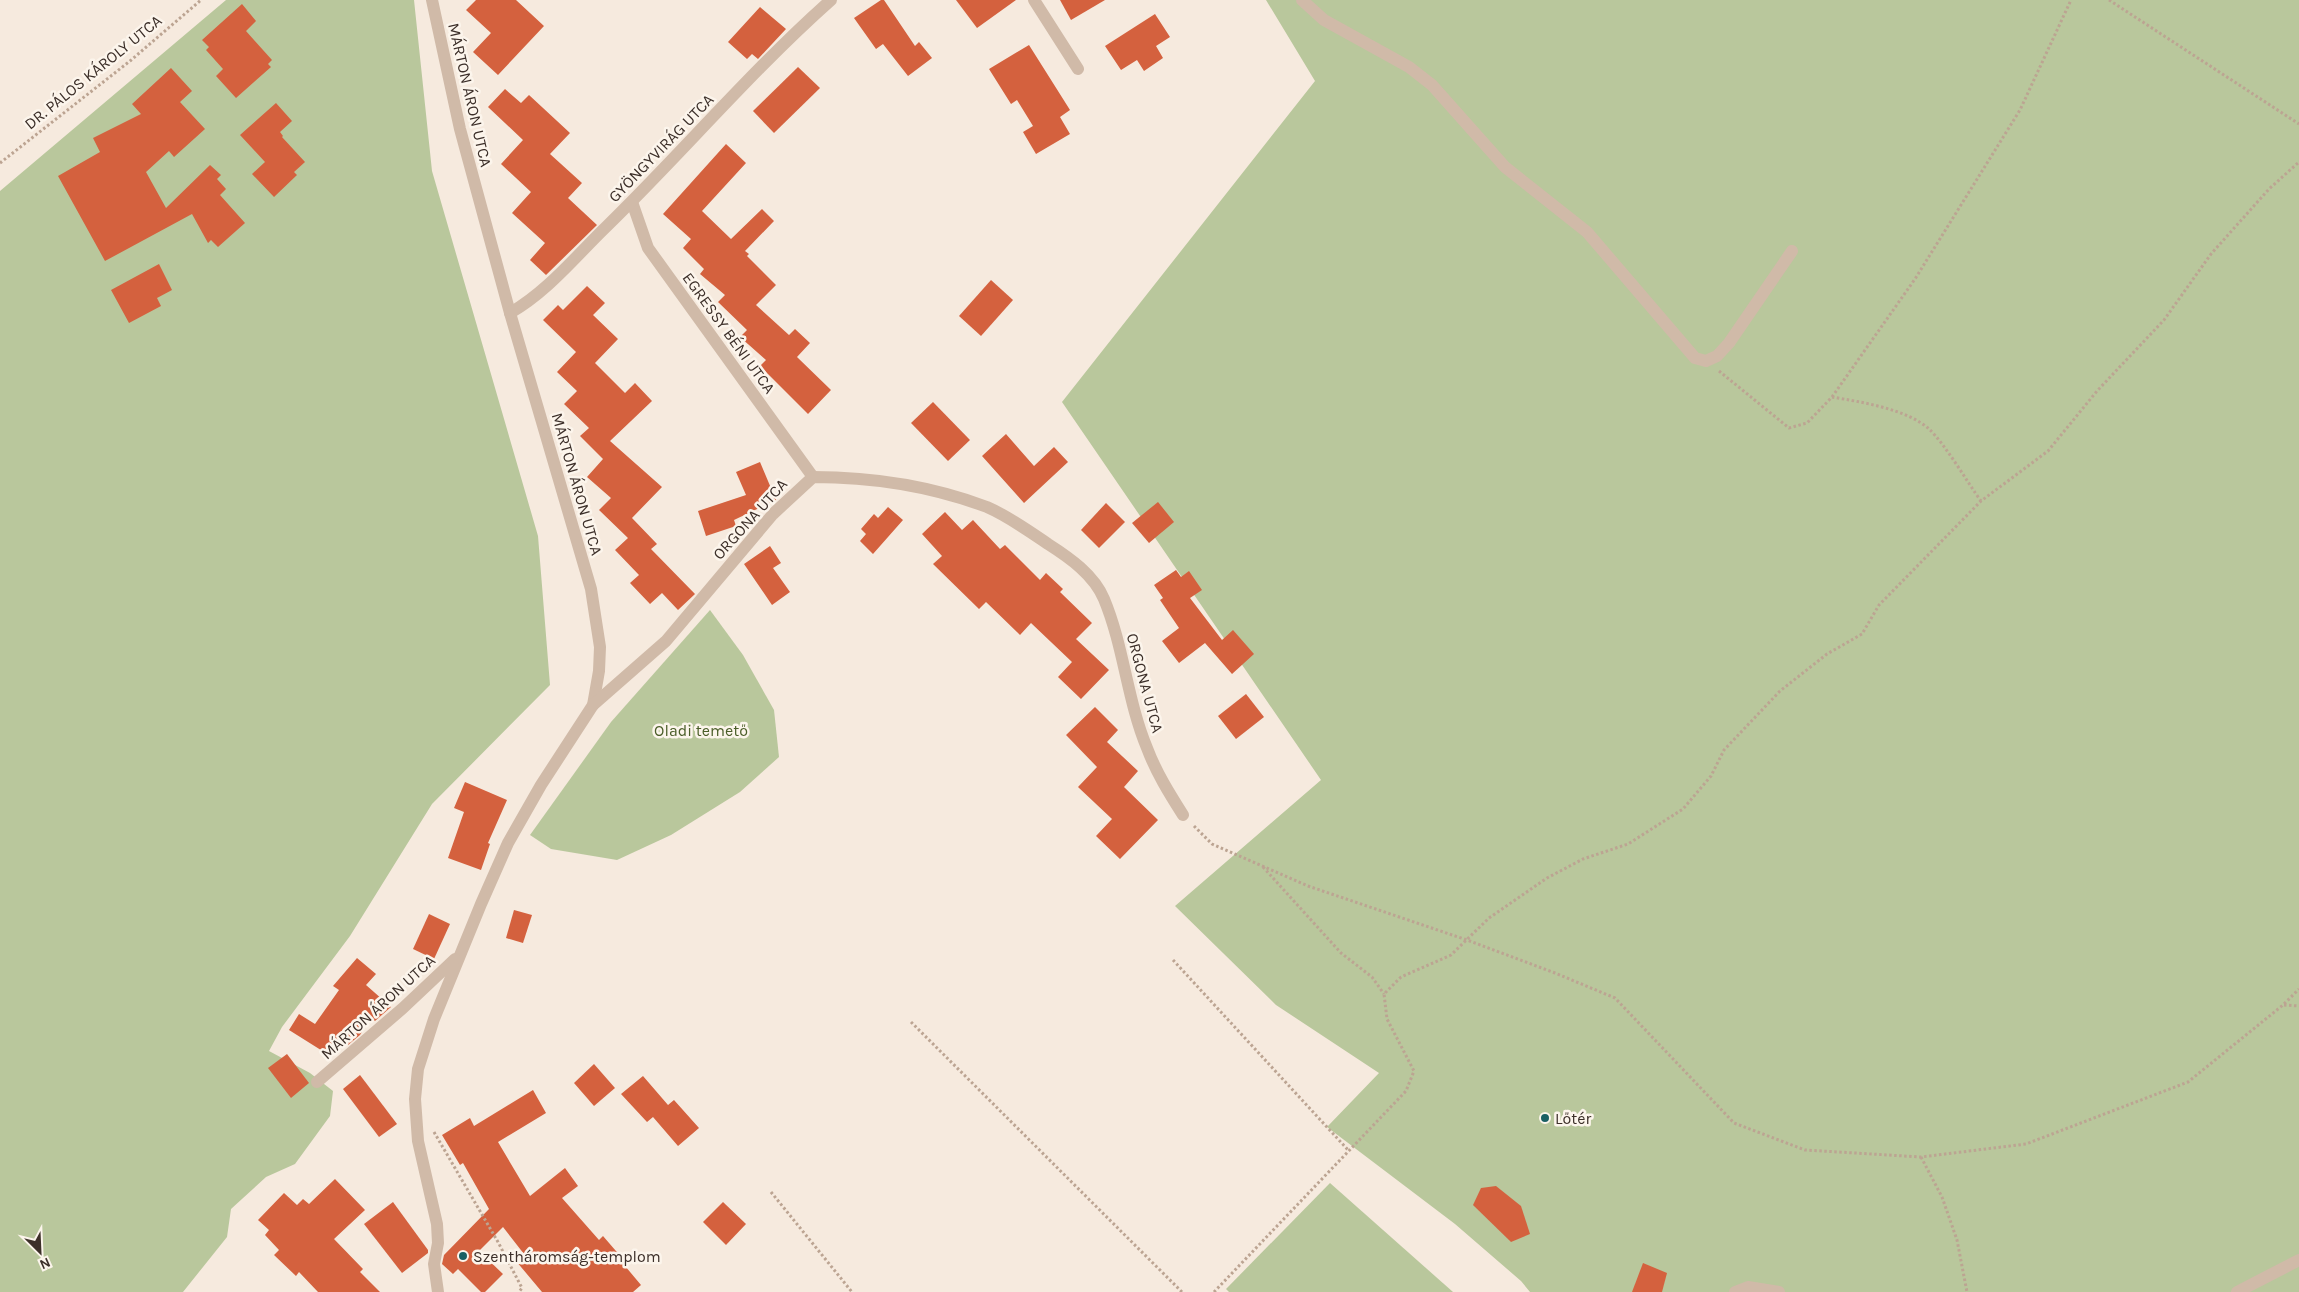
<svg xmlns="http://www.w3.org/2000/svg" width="2299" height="1292" font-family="Karla,sans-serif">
<rect width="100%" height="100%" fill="#f6eade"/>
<g fill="#b9c79c">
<polygon points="226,0 414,0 432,171 538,536 550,685 432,804 350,936 282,1027 269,1051 310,1073 333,1091 330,1116 295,1164 266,1177 231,1209 227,1237 183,1292 0,1292 0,191"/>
<polygon points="1266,0 2299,0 2299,1292 1530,1292 1521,1281 1455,1224 1327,1127 1379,1073 1276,1005 1175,906 1321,780 1062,402 1315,81"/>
<polygon points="710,610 743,655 774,710 779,757 740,792 671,835 617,860 551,849 530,835 611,722"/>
<polygon points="1330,1183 1453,1292 1229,1292 1226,1289"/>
</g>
<g fill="#d4613e">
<polygon points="476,0 516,0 544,26 498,75 473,52 491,33 466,10"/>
<polygon points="881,0 884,0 915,46 919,42 932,58 908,76 883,44 876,49 854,18"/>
<polygon points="956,0 1016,0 977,28"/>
<polygon points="1060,0 1105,0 1071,20"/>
<polygon points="242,4 256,21 246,31 272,60 268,64 271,67 236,98 216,76 223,69 206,50 209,47 202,40"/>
<polygon points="760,7 786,29 758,59 752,54 747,59 728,42"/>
<polygon points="1155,14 1170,37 1156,46 1163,58 1144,71 1137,60 1121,70 1105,46"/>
<polygon points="1029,45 1070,110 1060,117 1070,134 1036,154 1023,132 1033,126 1017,100 1011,104 989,69"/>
<polygon points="798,67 820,88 774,133 753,111"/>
<polygon points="171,68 192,91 180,102 205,129 174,157 169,151 146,172 166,208 210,165 221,175 217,179 226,189 220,195 245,223 218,247 211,240 208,243 192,214 105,261 58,176 100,152 93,138 141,114 132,104"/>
<polygon points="505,89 521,103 529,95 570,133 550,154 582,183 568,198 597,225 546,275 530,260 545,243 512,213 531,192 501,164 523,140 488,107"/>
<polygon points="276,103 292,121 280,132 283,136 282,137 305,162 294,172 297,175 274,197 252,174 265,162 240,135"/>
<polygon points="726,144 746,163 702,211 731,239 762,209 774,221 745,251 749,254 747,256 776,285 756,305 789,335 795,329 810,343 797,357 831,390 808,414 760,366 766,360 740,337 747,330 718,302 725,295 700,274 704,269 683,248 691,239 663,214"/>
<polygon points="159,264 172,290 157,298 161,306 129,323 111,290"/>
<polygon points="991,280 1013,300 981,336 959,316"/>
<polygon points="587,286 605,303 593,315 618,339 595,363 625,393 635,383 652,401 610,441 662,487 632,518 657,544 651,549 695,594 678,610 662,593 650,604 630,583 639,575 615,550 628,538 599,510 611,498 587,477 603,459 580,436 589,428 564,404 577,391 557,372 576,352 543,320 558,305 563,310"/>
<polygon points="933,402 970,440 948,461 911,423"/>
<polygon points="1006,434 1034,466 1054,447 1068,462 1024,503 982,456"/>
<polygon points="760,462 776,500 734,520 736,526 706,536 698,511 746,495 736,472"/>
<polygon points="1158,502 1174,522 1149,543 1132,523"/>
<polygon points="1106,503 1125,522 1099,548 1081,530"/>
<polygon points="888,507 903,520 873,554 860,541 866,534 861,529 874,514 878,518"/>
<polygon points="945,512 962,530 973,520 1000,549 1005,545 1040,580 1046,573 1063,589 1060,592 1092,623 1076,639 1109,670 1081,699 1058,677 1072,662 1031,623 1020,635 986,602 979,609 933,564 942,556 922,534"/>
<polygon points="770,546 781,563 773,568 790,592 772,605 744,564"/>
<polygon points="1176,570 1181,577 1189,571 1202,590 1190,598 1222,640 1233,630 1254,654 1232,674 1205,643 1179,663 1162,641 1179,628 1160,600 1163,598 1154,585"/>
<polygon points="1246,694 1264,717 1236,739 1218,716"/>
<polygon points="1095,707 1118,730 1107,742 1138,771 1124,787 1158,820 1120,859 1096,836 1112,819 1078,787 1097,767 1066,735"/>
<polygon points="465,782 507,800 488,843 490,844 481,870 448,858 464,812 454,808"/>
<polygon points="514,910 532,915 523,943 506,938"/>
<polygon points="429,914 450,924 434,959 413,949"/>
<polygon points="357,958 376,974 366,985 391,1007 375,1021 371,1018 360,1035 348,1045 342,1041 332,1057 289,1030 299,1014 315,1024 339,990 333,986"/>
<polygon points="287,1054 309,1083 291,1098 268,1068"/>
<polygon points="594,1064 615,1088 594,1106 574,1083"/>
<polygon points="360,1075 397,1124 379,1137 343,1089"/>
<polygon points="643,1076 668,1105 674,1100 699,1128 678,1146 653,1117 647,1122 621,1094"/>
<polygon points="533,1090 546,1113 498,1142 530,1196 565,1168 578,1186 562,1198 599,1240 603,1236 622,1258 620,1260 641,1285 633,1292 542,1292 516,1261 524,1254 503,1227 479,1251 503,1274 485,1292 481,1292 458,1269 453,1274 442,1264 444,1255 489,1209 463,1163 460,1165 442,1135 470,1118 474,1126"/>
<polygon points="335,1179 365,1210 334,1239 363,1269 360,1272 380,1292 318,1292 299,1272 296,1276 274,1255 279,1250 265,1235 269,1230 258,1220 284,1193 297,1205 303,1199 309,1204"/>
<polygon points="1496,1186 1521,1206 1530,1234 1511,1242 1473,1205 1481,1188"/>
<polygon points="393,1202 428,1250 428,1253 402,1273 364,1224"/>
<polygon points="723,1202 746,1224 726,1245 703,1222"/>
<polygon points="1643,1263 1667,1273 1662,1292 1632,1292"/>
</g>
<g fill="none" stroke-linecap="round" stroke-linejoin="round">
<g stroke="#bca492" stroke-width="3" stroke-dasharray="2.5 2.5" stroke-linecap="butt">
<polyline points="2109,0 2299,124"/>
<polyline points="0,163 130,61 201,0"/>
<polyline points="1719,371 1789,428 1807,423 1832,397 1915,279 2020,110 2071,0"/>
<path d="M1832 397C1861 402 1907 409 1929 429 1946 445 1967 482 1981 501"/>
<polyline points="1194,826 1212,844 1308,886 1467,940 1555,973 1615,998 1734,1123 1805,1150 1921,1157 2026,1144 2188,1082 2283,1005 2299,989"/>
<polyline points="1263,867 1341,953 1372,977 1384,994"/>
<polyline points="1173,960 1349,1151"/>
<polyline points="2284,1005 2299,1006"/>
<polyline points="911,1022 1182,1292"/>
<polyline points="434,1132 498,1242 522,1288 519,1292"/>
<polyline points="1921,1157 1942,1197 1957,1240 1967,1292"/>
<polyline points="771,1192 852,1292"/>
<polyline points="1214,1292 1406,1091 1414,1071 1387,1019 1384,994 1401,977 1451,955 1489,918 1547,878 1583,859 1628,844 1683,809 1711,776 1724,750 1780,691 1827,654 1862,634 1879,605 1981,501 2048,451 2097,391 2164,320 2211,254 2269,189 2299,162"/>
</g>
<g stroke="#d0baa8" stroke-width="12">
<polyline points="432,0 460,129 510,313 591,589 600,647 599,671 593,705 541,785 508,843 481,904 434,1019 418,1069 415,1099 418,1141 437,1224 438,1243 434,1264 438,1292"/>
<polyline points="1034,0 1078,69"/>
<polyline points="1302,0 1324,20 1409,67 1432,85 1505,167 1587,232 1695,358 1706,361 1717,356 1729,343 1792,251"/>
<polyline points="632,202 648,248 813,477"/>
<path d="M510 313C547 292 575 257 606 227 682 153 751 71 831 0"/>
<path d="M593 705 666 641 773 514 813 477C871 477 931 486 987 507 1008 516 1029 531 1048 544 1070 558 1094 575 1104 599 1124 647 1127 700 1147 748 1156 772 1169 793 1183 815"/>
<polyline points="317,1082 403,1008 455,959"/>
<polyline points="1735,1292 1748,1287 1779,1292"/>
<polyline points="2237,1292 2299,1260"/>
</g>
</g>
<g fill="#195f63" stroke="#fcf5ec" stroke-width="2">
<circle cx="1545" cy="1118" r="5"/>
<circle cx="463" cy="1256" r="5"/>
</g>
<g text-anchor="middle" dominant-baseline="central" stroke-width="5" stroke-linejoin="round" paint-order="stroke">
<g font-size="16" fill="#3c2f29" stroke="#fcf5ec">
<text transform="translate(93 72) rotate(-39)">DR. PÁLOS KÁROLY UTCA</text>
<text transform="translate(470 95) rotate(77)">MÁRTON ÁRON UTCA</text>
<text transform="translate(661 148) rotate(-46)">GYÖNGYVIRÁG UTCA</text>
<text transform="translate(729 333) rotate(54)">EGRESSY BÉNI UTCA</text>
<text transform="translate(577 484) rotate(74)">MÁRTON ÁRON UTCA</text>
<text transform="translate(750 519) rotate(-48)">ORGONA UTCA</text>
<text transform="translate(1145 683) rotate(75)">ORGONA UTCA</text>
<text transform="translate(378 1007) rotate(-42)">MÁRTON ÁRON UTCA</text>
</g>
<g font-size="16" fill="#4b5e29" stroke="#fcf5ec">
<text x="701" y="730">Oladi temető</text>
</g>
<g font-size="16" fill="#3c2f29" stroke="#fcf5ec" text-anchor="start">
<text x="1555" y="1118">Lőtér</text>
<text x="473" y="1256">Szentháromság-templom</text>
</g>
</g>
<g transform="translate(40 1252) rotate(156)" stroke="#fcf5ec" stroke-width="4" paint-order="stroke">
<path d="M0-4L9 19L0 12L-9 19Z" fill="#3c2f29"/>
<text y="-8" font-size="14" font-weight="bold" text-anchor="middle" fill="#3c2f29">N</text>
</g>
</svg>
